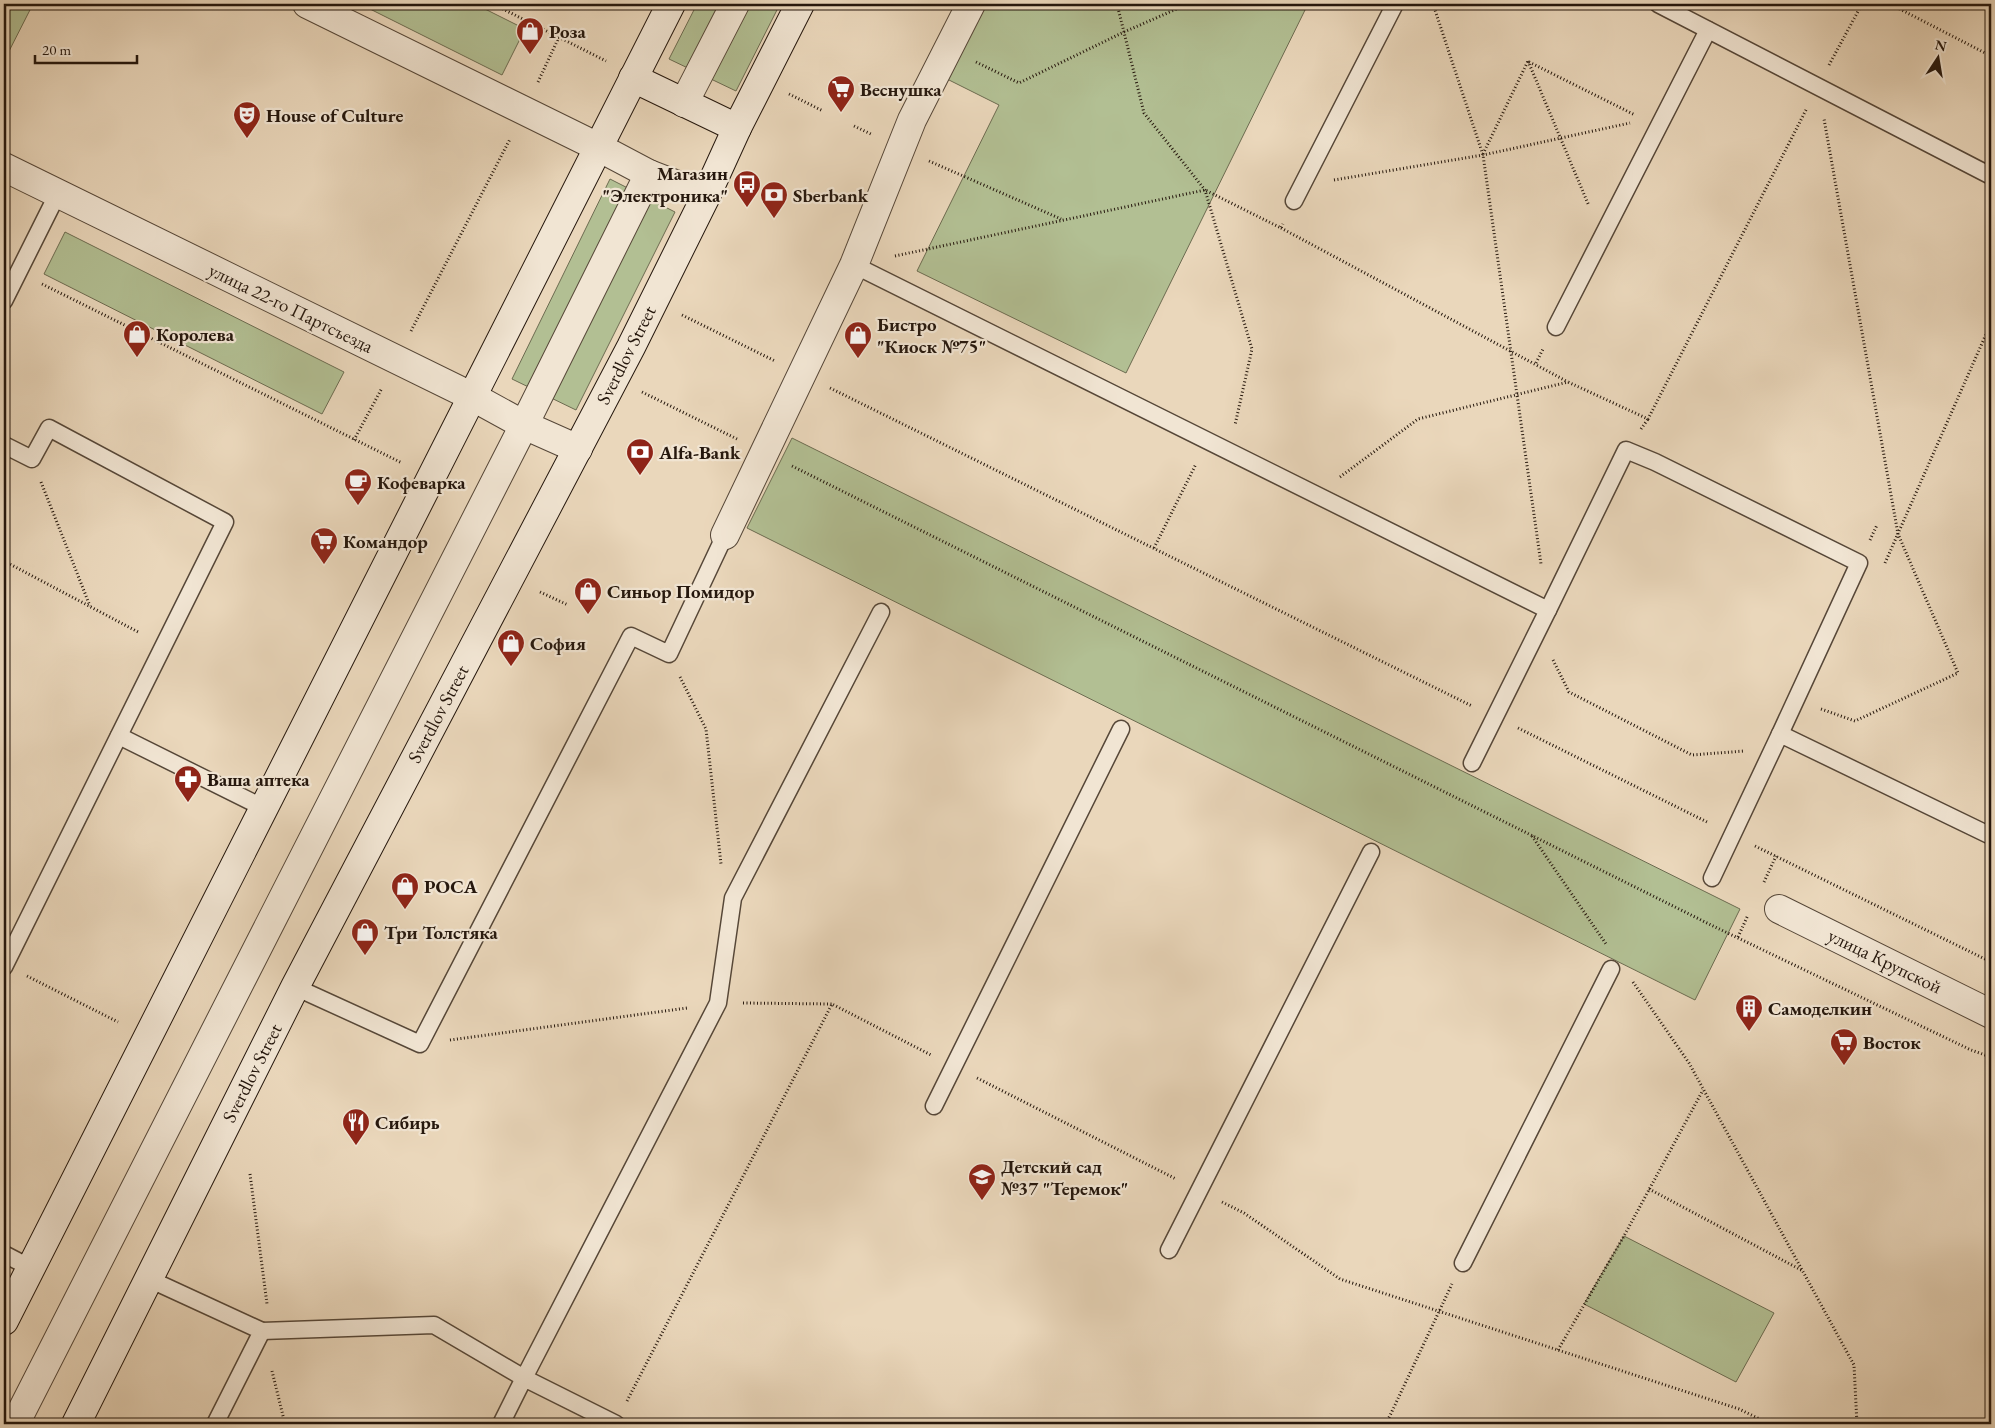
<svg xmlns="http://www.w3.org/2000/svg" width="1995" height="1428" font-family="'EB Garamond',serif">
<rect width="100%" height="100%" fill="#ead7bb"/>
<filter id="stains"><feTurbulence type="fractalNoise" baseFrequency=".004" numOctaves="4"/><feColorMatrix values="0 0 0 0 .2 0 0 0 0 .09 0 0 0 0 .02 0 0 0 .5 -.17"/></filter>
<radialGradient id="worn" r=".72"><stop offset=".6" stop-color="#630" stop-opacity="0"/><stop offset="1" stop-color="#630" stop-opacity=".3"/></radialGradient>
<g fill="#b2bf93" stroke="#6c6b50">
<polygon points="4,4 33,4 4,61"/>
<polygon points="360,4 475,4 525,29 502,75"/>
<polygon points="697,4 780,4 736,91 669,59"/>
<polygon points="974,4 1308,4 1126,373 917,271 999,105 939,75"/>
<polygon points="610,179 675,212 576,410 512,379"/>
<polygon points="65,232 344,372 322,414 44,274"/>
<polygon points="792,438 1740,909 1695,1000 747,528"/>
<polygon points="1624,1236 1774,1313 1736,1382 1584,1304"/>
</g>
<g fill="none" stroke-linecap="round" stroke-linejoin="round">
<g stroke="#564738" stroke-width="19">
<g id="lane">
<polyline points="1658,4 1991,176"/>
<polyline points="1294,201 1395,4"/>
<polyline points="854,265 1548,610 1472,763"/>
<polyline points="4,301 58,193"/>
<polyline points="1556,327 1708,30"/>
<polyline points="4,445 32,459 49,428 225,522 4,967"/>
<polyline points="1548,610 1626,450 1655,462 1859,563 1780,734"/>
<polyline points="119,736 264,808"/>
<polyline points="1712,878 1780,734 1991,836"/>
<polyline points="295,987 420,1044 631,636 669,654 725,535"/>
<polyline points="934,1106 1121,729"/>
<polyline points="1169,1250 1371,852"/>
<polyline points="4,1254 31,1268"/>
<polyline points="1463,1263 1611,969"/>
<polyline points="149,1279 262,1331 215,1424"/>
<polyline points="262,1331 434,1325 524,1378 718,1003 733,898 881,612"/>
<polyline points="501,1424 524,1378 616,1424"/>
</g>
</g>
<g stroke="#564738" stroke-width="30">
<g id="street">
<polyline points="307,4 598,147 649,174 706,196"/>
<polyline points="684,103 735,4"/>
<polyline points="4,167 473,397 524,425 578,449"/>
<polyline points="725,535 854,265 912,120 971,4"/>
<polyline points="1779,909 1991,1014"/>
<polyline points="15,1424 524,425 649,174"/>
</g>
</g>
<g stroke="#25170d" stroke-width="30">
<g id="secondary">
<polyline points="633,78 737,128"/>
<polyline points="4,1321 671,4"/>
<polyline points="76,1424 295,987 631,347 706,196 737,128 800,4"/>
</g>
</g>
<g stroke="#25170d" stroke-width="3" stroke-dasharray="1 2.5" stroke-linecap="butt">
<polyline points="493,4 606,61"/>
<polyline points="1117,4 1144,113 1205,190 1252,349 1235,425"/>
<polyline points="1433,4 1483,155 1541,564"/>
<polyline points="1890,4 1991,56"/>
<polyline points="1528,61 1589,206"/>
<polyline points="976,62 1019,83 1124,32 1188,4"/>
<polyline points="1529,62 1635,115"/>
<polyline points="1829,65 1862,4"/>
<polyline points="538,82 559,37"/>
<polyline points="789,94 823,111"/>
<polyline points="854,126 873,135"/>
<polyline points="1483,154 1528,61"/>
<polyline points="929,161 1061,219"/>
<polyline points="1334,180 1483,155 1630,123"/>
<polyline points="1281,228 1568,382"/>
<polyline points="895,256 1205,190 1281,228 1283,224"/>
<polyline points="42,284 402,463"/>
<polyline points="682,315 775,361"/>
<polyline points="411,331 510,139"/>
<polyline points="1536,363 1543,349"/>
<polyline points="830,388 1472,706"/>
<polyline points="642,392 737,439"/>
<polyline points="1641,429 1648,419"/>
<polyline points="354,440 382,388"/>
<polyline points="792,466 1711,925 1971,1050 1991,1057"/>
<polyline points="1340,477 1418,419 1568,382 1648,419 1807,108"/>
<polyline points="41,482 90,606"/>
<polyline points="1870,540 1877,525"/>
<polyline points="1154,548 1196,464"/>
<polyline points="4,561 140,633"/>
<polyline points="1885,563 1991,323"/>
<polyline points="540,592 568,605"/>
<polyline points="1553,660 1569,692 1692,755 1744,751"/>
<polyline points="680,677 706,729 721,864"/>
<polyline points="1821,709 1855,721 1958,673 1898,534 1824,119"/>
<polyline points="1518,728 1709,823"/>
<polyline points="1532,836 1606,944"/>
<polyline points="1755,846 1991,962"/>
<polyline points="1764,882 1776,856"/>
<polyline points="1738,937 1748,915"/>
<polyline points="27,976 118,1022"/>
<polyline points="1633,982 1689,1063 1854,1365 1857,1424"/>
<polyline points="743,1003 832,1004"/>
<polyline points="450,1040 687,1008"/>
<polyline points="977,1078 1176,1179"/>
<polyline points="250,1174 267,1304"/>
<polyline points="1649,1189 1803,1271"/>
<polyline points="1222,1202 1244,1213 1340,1279 1739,1409 1770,1424"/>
<polyline points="1558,1350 1624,1236 1703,1090"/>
<polyline points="272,1371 285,1424"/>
<polyline points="627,1401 832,1004 931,1055"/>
<polyline points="1386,1424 1452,1284"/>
</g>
<use href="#lane" stroke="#f1e5d3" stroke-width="16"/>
<use href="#street" stroke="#f1e5d3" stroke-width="28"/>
<use href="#secondary" stroke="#f1e5d3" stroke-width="28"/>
</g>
<defs>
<g id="shop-pin" transform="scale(1.4375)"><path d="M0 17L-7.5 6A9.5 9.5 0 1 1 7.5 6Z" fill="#8f2418" stroke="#f1e5d3"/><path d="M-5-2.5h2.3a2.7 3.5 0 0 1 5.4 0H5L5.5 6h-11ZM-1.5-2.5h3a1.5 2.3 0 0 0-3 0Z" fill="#fff"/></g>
<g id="supermarket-pin" transform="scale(1.4375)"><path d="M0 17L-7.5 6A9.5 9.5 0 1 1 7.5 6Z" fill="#8f2418" stroke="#f1e5d3"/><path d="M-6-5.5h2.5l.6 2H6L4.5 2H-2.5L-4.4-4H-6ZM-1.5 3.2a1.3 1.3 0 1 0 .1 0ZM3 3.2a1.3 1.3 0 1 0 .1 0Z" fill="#fff"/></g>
<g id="theatre-pin" transform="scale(1.4375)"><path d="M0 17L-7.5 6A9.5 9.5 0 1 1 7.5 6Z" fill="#8f2418" stroke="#f1e5d3"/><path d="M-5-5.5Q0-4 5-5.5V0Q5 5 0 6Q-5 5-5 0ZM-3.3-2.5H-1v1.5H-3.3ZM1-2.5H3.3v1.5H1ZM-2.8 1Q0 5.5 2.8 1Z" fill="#fff"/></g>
<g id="bus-pin" transform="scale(1.4375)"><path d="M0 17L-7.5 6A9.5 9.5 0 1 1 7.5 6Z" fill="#8f2418" stroke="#f1e5d3"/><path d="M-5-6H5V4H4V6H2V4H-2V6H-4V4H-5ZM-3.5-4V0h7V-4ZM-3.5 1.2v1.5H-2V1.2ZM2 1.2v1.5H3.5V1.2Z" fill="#fff"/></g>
<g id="bank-pin" transform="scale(1.4375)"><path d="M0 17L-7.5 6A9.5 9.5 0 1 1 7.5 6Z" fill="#8f2418" stroke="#f1e5d3"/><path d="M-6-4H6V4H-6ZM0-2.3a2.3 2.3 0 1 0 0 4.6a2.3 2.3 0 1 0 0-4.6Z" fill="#fff"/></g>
<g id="cafe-pin" transform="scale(1.4375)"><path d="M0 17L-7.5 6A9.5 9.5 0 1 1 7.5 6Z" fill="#8f2418" stroke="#f1e5d3"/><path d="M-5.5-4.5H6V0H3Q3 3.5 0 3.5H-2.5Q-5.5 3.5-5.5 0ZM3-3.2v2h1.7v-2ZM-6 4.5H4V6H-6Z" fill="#fff"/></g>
<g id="pharmacy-pin" transform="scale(1.4375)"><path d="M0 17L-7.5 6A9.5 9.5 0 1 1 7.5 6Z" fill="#8f2418" stroke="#f1e5d3"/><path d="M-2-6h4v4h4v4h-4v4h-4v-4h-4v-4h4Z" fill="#fff"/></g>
<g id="building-pin" transform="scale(1.4375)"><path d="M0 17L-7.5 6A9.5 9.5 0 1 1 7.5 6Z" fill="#8f2418" stroke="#f1e5d3"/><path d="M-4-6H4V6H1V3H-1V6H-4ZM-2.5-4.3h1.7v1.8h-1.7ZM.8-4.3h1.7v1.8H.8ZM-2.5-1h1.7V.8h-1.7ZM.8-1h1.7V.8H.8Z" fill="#fff"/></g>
<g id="restaurant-pin" transform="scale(1.4375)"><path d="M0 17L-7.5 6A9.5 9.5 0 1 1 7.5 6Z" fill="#8f2418" stroke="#f1e5d3"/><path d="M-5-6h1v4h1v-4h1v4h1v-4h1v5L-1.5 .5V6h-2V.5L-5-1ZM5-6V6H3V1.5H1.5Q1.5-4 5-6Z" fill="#fff"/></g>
<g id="school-pin" transform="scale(1.4375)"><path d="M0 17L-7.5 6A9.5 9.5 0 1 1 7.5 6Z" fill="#8f2418" stroke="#f1e5d3"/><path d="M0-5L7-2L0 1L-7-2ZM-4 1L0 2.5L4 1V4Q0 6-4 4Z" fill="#fff"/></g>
</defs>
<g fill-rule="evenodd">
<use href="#shop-pin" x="530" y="31"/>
<use href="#supermarket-pin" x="841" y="89"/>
<use href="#theatre-pin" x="247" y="115"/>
<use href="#bus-pin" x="747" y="184"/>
<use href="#bank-pin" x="774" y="195"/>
<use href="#shop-pin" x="137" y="334"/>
<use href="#shop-pin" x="858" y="335"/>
<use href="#bank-pin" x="640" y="452"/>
<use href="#cafe-pin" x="358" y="482"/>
<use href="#supermarket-pin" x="324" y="541"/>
<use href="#shop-pin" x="588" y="591"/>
<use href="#shop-pin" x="511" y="643"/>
<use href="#pharmacy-pin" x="188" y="779"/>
<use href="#shop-pin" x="405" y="886"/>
<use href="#shop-pin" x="365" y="932"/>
<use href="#building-pin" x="1749" y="1008"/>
<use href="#supermarket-pin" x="1844" y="1042"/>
<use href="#restaurant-pin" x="356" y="1122"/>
<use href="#school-pin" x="982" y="1177"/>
</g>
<g text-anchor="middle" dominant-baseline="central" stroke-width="4.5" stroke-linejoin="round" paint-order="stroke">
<g font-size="19" font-weight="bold" fill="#25170d" stroke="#f1e5d3" text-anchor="start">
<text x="549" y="31">Роза</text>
<text x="860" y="89">Веснушка</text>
<text x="266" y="115">House of Culture</text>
<text x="728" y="173" text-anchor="end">Магазин<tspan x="728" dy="22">"Электроника"</tspan></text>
<text x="793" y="195">Sberbank</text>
<text x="877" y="324">Бистро<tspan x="877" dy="22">"Киоск №75"</tspan></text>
<text x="156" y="334">Королева</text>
<text x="659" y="452">Alfa-Bank</text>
<text x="377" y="482">Кофеварка</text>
<text x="343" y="541">Командор</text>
<text x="607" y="591">Синьор Помидор</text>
<text x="530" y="643">София</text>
<text x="207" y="779">Ваша аптека</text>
<text x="424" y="886">РОСА</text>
<text x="384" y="932">Три Толстяка</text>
<text x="1768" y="1008">Самоделкин</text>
<text x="1863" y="1042">Восток</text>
<text x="375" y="1122">Сибирь</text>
<text x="1001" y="1166">Детский сад<tspan x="1001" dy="22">№37 "Теремок"</tspan></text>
</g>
<g font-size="19" fill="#25170d" stroke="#f1e5d3">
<text transform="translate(291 308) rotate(26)">улица 22-го Партсъезда</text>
<text transform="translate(626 355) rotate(-63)">Sverdlov Street</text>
<text transform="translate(438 714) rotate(-62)">Sverdlov Street</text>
<text transform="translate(1885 961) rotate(26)">улица Крупской</text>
<text transform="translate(252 1073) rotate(-63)">Sverdlov Street</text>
</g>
</g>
<rect width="1995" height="1428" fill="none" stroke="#ead7bb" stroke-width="20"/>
<rect x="5" y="5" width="1985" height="1418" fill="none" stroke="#25170d" stroke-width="2.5"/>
<rect x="10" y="10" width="1975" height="1408" fill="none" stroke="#25170d"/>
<g transform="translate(1938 58) rotate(12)" stroke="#f1e5d3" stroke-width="4" paint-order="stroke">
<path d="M0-4L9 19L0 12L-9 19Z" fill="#25170d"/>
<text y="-8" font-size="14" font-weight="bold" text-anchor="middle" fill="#25170d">N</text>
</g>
<path d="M35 55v8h102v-8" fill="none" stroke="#25170d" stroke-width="2.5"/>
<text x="42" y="55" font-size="15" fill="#25170d" stroke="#f1e5d3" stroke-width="4" paint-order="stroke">20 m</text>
<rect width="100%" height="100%" filter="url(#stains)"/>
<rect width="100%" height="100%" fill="url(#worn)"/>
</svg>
